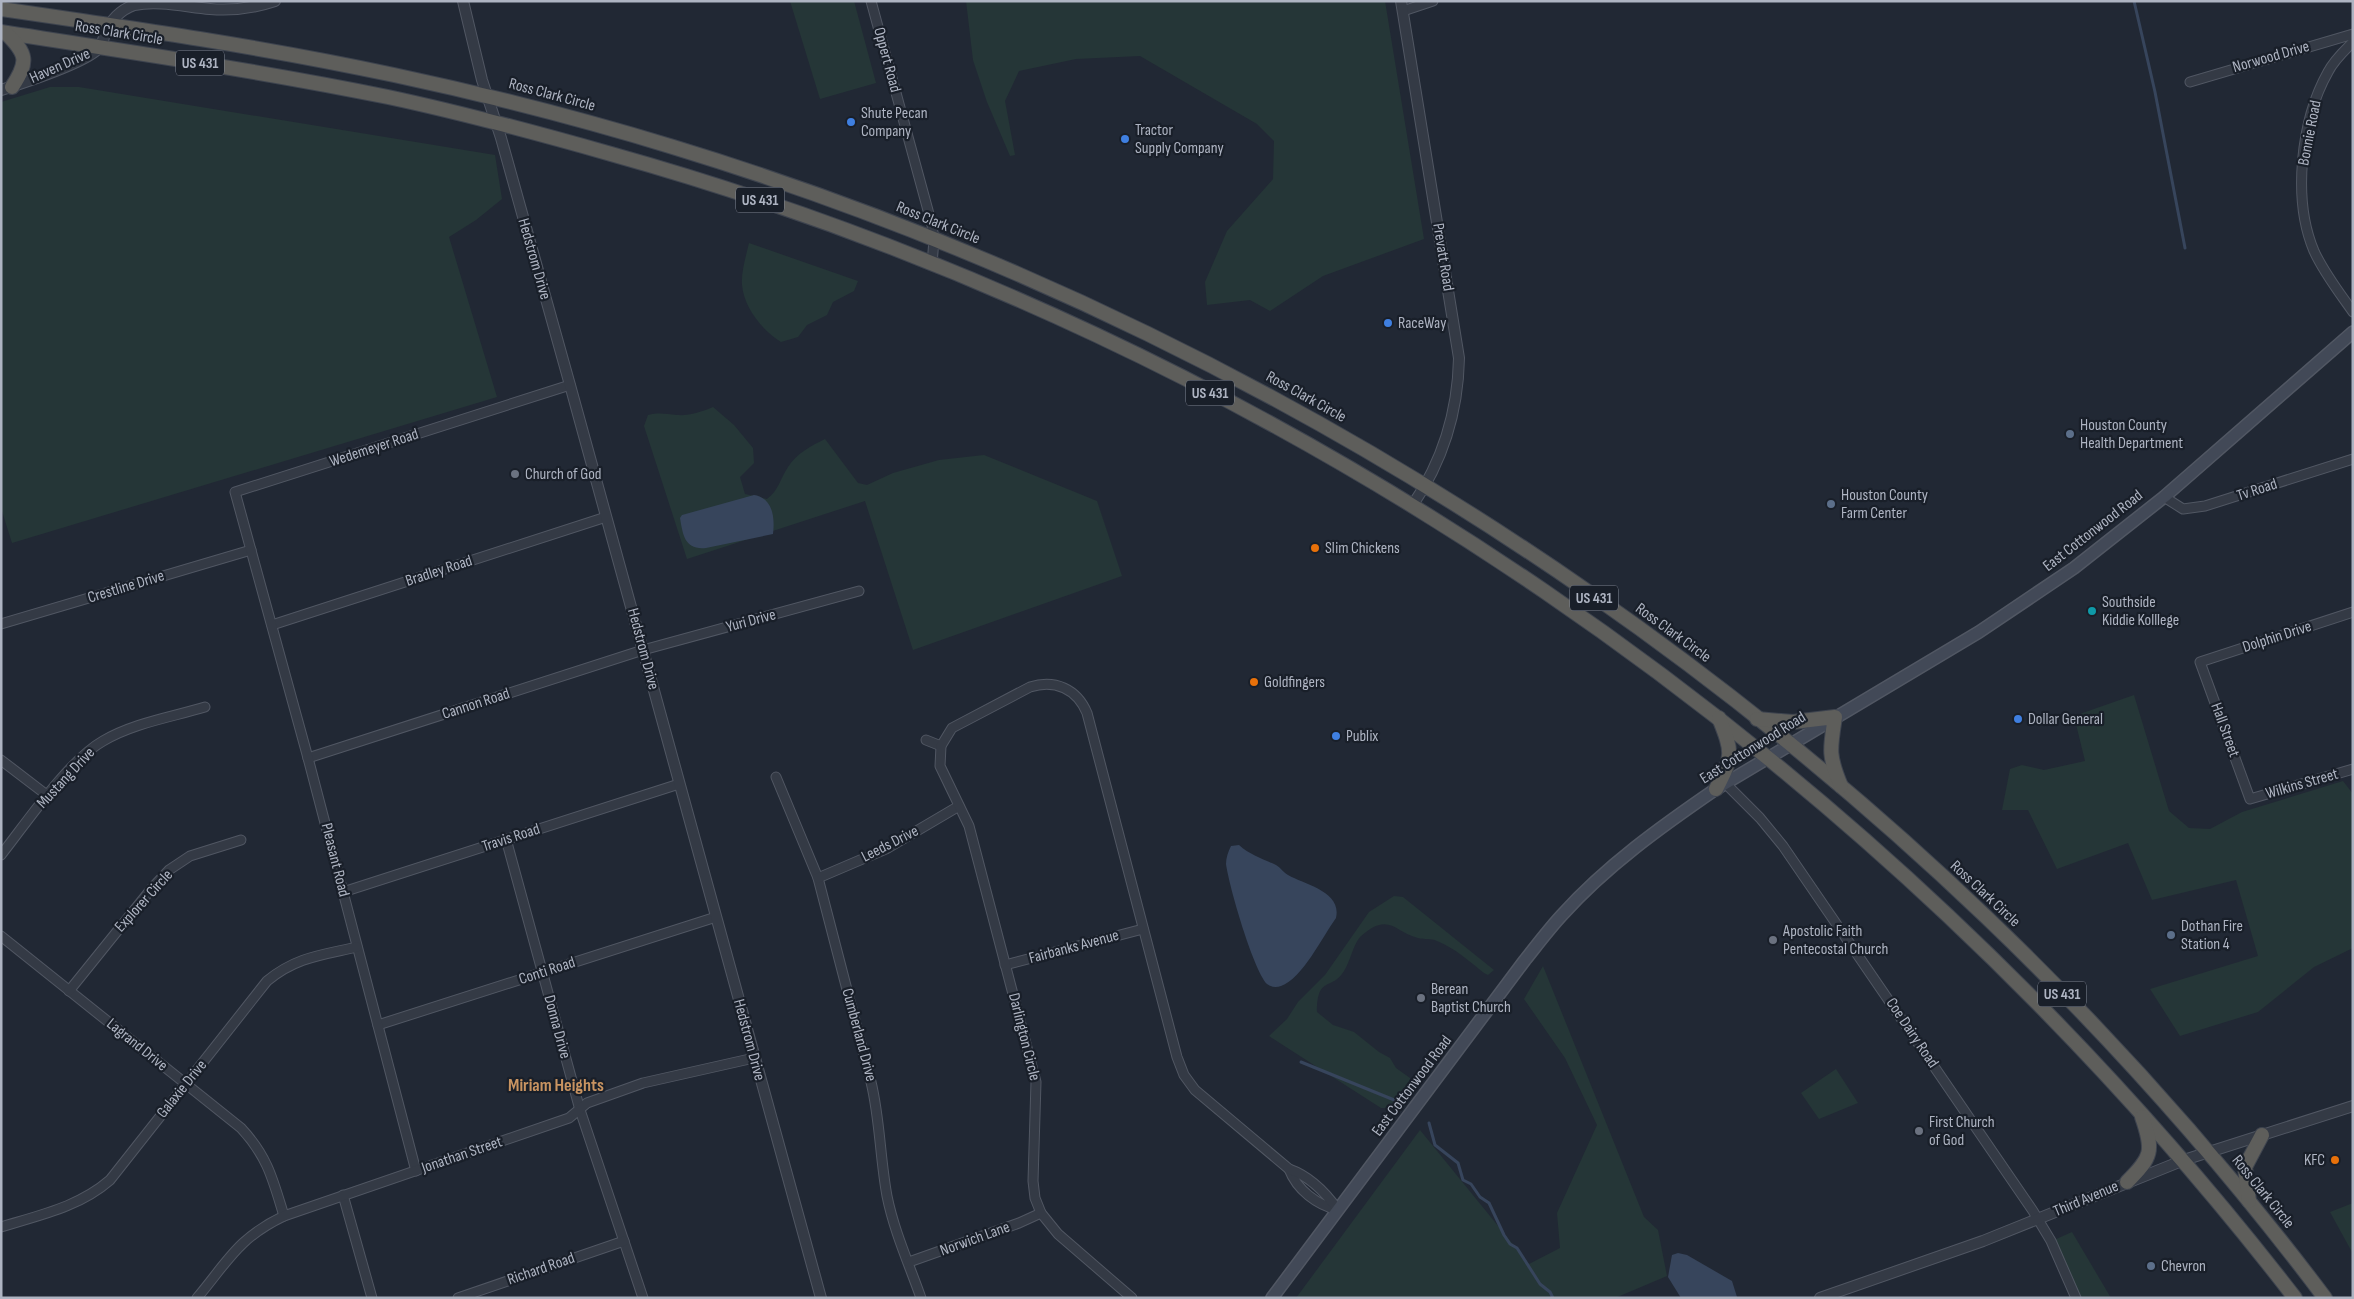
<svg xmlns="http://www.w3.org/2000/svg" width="2354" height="1299" font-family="'Sofia Sans Condensed',sans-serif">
<rect width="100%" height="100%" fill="#212834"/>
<g fill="#253637">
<polygon points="790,1 854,1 876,83 820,99"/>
<polygon points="966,1 1385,1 1424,239 1323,276 1270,311 1250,300 1207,305 1205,282 1227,231 1273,179 1274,141 1257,124 1140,56 1076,59 1019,71 1005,101 1015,155 1010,156 987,102 973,60"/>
<polygon points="50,87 79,87 495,155 502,199 476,220 449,237 497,397 12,543 1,508 1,102"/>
<path d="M749 243 858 281 854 291 833 302 827 315 807 325 798 337 781 342C763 331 744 308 742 285 741 272 746 256 749 243Z"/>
<path d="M713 407 734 425 753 448 754 463 740 477 745 494 767 499C779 490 780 479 788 467 797 453 811 446 825 439L858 483 867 485 893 473 939 460 984 455 1097 501 1122 576 913 650 865 501 687 559 644 426 648 415C659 412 666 414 677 415 689 416 701 412 713 407Z"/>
<polygon points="2134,695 2169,811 2189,828 2210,829 2242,812 2343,781 2353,794 2353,948 2314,967 2258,1012 2180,1036 2150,989 2258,956 2236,880 2152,900 2128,843 2057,869 2028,810 2002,810 2010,769 2022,765 2044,770 2085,761 2074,716"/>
<path d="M1394 896 1403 897 1494 970 1488 975 1484 973C1470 962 1455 948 1437 941 1431 938 1424 940 1418 938 1394 932 1389 911 1360 937 1353 945 1350 962 1344 971 1332 991 1317 975 1317 1012L1333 1025 1354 1032 1379 1052 1390 1058 1396 1068 1410 1078 1411 1093 1396 1108H1381L1269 1036 1287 1019 1298 1002 1325 975 1369 912Z"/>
<polygon points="1543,966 1644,1217 1658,1230 1667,1276 1615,1298 1296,1298 1420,1130 1529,1264 1560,1248 1557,1213 1597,1125 1565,1058 1524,999"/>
<polygon points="1836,1069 1858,1103 1819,1119 1801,1093"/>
<polygon points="2353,1203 2353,1254 2330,1212"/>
<polygon points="2072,1232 2111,1298 2081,1298 2054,1240"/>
</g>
<g fill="#37455c">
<path d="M754 495C773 498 775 518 773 534L706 548C685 550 683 536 680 518L682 515Z"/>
<path d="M1239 845C1250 855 1263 859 1276 865 1281 868 1284 873 1288 875 1305 885 1342 891 1336 918 1323 936 1302 979 1281 986 1276 988 1271 987 1267 984 1253 969 1229 886 1226 864 1226 858 1228 852 1231 846Z"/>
<polygon points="1678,1253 1687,1255 1732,1281 1737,1297 1681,1298 1668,1277 1672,1255"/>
</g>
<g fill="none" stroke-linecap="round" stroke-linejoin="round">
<g stroke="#37455c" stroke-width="3">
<polyline points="2134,1 2155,92 2185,248"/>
<polyline points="1301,1062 1404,1104"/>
<polyline points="1429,1123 1435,1145 1458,1163 1463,1180 1471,1184 1480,1197 1489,1203 1504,1235 1510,1244 1517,1248 1540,1284 1550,1292 1553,1298"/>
</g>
<g stroke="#515763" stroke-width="11">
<g id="minor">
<polyline points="871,1 932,225 934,240 932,264"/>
<polyline points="1403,11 1433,1"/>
<path d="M2353 42C2344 51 2334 60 2328 72 2301 120 2292 199 2314 251 2324 273 2339 292 2353 312"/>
<polyline points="2190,82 2353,34"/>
<polyline points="2164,497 2183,509 2205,506 2353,459"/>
<polyline points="2353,612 2200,662 2250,799 2353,769"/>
<polyline points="1,624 251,550"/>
<polyline points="272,625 606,517"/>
<polyline points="926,740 941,746"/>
<polyline points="308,758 643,650 859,591"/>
<polyline points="1,760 48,796"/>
<path d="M776 777 818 878 871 1082C880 1119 880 1158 887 1196 894 1231 909 1264 921 1298"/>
<polyline points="1726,784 1760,818 1783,846 2033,1211 2051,1241 2076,1298"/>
<polyline points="506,839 580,1110 643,1298"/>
<path d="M1 855C27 822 68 761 103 741 133 723 172 717 205 707"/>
<polyline points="818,878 886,849 959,806"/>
<polyline points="343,892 679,784"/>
<path d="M1 936 241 1128C268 1157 273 1180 284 1216"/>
<polyline points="1005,965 1143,929"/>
<polyline points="69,991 152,888 169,870 190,856 241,840"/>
<polyline points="378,1025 716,917"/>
<path d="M1289 1169C1297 1190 1317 1205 1338 1210"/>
<polyline points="416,1171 308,758 235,492 570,385"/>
<polyline points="343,1195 372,1298"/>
<path d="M1 1227C40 1215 79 1207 110 1180L267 981C296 957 322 955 357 947"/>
<polyline points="909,1262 1019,1223 1041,1213"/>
<path d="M197 1298C228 1261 238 1238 284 1216L569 1118 587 1103 643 1083 754 1058"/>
<polyline points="458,1298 624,1241"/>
<path d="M1132 1298 1058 1234 1041 1213 1035 1198 1033 1181 1036 1082 969 826 940 766 941 746 952 728 1030 687C1055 679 1077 689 1087 713L1177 1057 1184 1075 1195 1090 1289 1169C1309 1176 1326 1193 1338 1210"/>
</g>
</g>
<g stroke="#515763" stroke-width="12">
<g id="tertiary">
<polyline points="463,1 482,80 501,138 570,385 821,1298"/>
<path d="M1401 1 1459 358C1458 411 1443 461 1412 506"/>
<path d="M1 90C23 83 86 63 99 48 102 44 104 38 105 33 111 20 120 10 134 5 159 0 186 7 210 9 233 11 254 8 275 1"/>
<polyline points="1820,1298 1983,1241 2184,1160 2353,1106"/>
</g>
</g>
<g stroke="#515763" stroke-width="14">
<path id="secondary" d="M1272 1298 1525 960C1537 945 1549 929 1562 915 1606 866 1662 826 1716 789L1979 632 2074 568 2164 497 2353 332"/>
</g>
<g stroke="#3e444f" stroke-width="16">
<g id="trunk">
<path d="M1 9C132 28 264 47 394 75 488 95 581 119 673 147 1323 345 1916 754 2325 1298"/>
<path d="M1 32C131 52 260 71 388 97 463 113 537 133 611 154 1276 340 1874 753 2295 1298"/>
<path d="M6 33C27 54 29 61 12 87"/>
<path d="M1757 719 1793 722 1835 717C1830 749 1828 755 1841 786"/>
<path d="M1716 789C1733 756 1733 753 1719 718"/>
<path d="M2127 1182C2152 1157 2154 1151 2142 1117"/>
<polyline points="2249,1201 2245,1167 2262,1135"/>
</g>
</g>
<use href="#minor" stroke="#343a45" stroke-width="9"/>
<use href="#tertiary" stroke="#343a45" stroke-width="10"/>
<use href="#secondary" stroke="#424957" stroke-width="11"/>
<use href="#trunk" stroke="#5e5e5b" stroke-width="14"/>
</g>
<g fill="#3f7fe0" stroke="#191f29" stroke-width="2">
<circle cx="851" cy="122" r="5"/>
<circle cx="1125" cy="139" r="5"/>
<circle cx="1388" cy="323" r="5"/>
<circle cx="2018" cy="719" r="5"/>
<circle cx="1336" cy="736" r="5"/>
</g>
<g fill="#5c6f8a" stroke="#191f29" stroke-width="2">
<circle cx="2070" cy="434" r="5"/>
<circle cx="1831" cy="504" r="5"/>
<circle cx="2171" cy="935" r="5"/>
<circle cx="2151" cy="1266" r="5"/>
</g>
<g fill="#6b7280" stroke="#191f29" stroke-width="2">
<circle cx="515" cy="474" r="5"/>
<circle cx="1773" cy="940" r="5"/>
<circle cx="1421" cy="998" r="5"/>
<circle cx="1919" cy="1131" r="5"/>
</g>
<g fill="#e8710a" stroke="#191f29" stroke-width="2">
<circle cx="1315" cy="548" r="5"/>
<circle cx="1254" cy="682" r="5"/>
<circle cx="2335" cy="1160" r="5"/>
</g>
<circle fill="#0f9aa8" stroke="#191f29" stroke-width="2" cx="2092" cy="611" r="5"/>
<g text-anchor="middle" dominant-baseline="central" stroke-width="4.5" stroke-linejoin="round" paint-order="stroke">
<g fill="#191f29" stroke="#818794" stroke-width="1">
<rect x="176" y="50.5" width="48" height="25" rx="4"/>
<rect x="736" y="187.5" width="48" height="25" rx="4"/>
<rect x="1186" y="380.5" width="48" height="25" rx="4"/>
<rect x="1570" y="585.5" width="48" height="25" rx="4"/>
<rect x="2038" y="981.5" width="48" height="25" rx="4"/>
</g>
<g font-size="15" font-weight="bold" fill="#aeb4c2">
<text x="200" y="63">US 431</text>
<text x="760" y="200">US 431</text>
<text x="1210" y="393">US 431</text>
<text x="1594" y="598">US 431</text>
<text x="2062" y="994">US 431</text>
</g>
<g font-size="16" fill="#aeb4c2" stroke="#191f29">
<text transform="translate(119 33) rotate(9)">Ross Clark Circle</text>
<text transform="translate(2271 57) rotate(-16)">Norwood Drive</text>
<text transform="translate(887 60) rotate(75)">Oppert Road</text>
<text transform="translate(60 66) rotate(-24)">Haven Drive</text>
<text transform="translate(552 95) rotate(15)">Ross Clark Circle</text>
<text transform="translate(2310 133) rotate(-79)">Bonnie Road</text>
<text transform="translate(938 223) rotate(22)">Ross Clark Circle</text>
<text transform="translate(1443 257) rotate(81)">Prevatt Road</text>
<text transform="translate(534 259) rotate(74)">Hedstrom Drive</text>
<text transform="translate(1306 397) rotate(29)">Ross Clark Circle</text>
<text transform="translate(374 448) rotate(-18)">Wedemeyer Road</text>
<text transform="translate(2257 490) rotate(-18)">Tv Road</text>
<text transform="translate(2093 531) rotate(-38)">East Cottonwood Road</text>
<text transform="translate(439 571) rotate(-18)">Bradley Road</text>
<text transform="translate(126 587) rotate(-17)">Crestline Drive</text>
<text transform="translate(751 621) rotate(-15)">Yuri Drive</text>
<text transform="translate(1673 633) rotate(36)">Ross Clark Circle</text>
<text transform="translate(2277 637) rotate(-18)">Dolphin Drive</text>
<text transform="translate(643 649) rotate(75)">Hedstrom Drive</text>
<text transform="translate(476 704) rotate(-18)">Cannon Road</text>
<text transform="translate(2225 730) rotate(70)">Hall Street</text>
<text transform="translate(1753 748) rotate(-32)">East Cottonwood Road</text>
<text transform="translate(66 778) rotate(-47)">Mustang Drive</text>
<text transform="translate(2302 784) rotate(-16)">Wilkins Street</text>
<text transform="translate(511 838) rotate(-18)">Travis Road</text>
<text transform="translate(890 844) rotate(-27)">Leeds Drive</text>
<text transform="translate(335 860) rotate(76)">Pleasant Road</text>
<text transform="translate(1985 894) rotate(43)">Ross Clark Circle</text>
<text transform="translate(144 901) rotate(-48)">Explorer Circle</text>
<text transform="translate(1074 947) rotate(-15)">Fairbanks Avenue</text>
<text transform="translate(547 971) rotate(-18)">Conti Road</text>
<text transform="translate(557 1027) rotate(75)">Donna Drive</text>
<text transform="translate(1912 1033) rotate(56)">Coe Dairy Road</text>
<text transform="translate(859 1035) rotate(75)">Cumberland Drive</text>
<text transform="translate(1024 1037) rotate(76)">Darlington Circle</text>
<text transform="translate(749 1040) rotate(75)">Hedstrom Drive</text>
<text transform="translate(137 1045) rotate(39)">Lagrand Drive</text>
<text transform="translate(1412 1086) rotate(-53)">East Cottonwood Road</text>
<text transform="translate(182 1089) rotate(-51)">Galaxie Drive</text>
<text transform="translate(462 1155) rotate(-19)">Jonathan Street</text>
<text transform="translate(2263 1192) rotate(51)">Ross Clark Circle</text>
<text transform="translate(2086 1199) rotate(-23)">Third Avenue</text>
<text transform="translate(975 1239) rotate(-20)">Norwich Lane</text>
<text transform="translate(541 1269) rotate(-19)">Richard Road</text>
</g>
<g font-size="16" fill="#aeb4c2" stroke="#191f29" text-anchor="start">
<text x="861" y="113">Shute Pecan<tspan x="861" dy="18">Company</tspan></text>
<text x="1135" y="130">Tractor<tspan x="1135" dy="18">Supply Company</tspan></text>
<text x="1398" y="323">RaceWay</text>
<text x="2080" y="425">Houston County<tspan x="2080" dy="18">Health Department</tspan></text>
<text x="525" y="474">Church of God</text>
<text x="1841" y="495">Houston County<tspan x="1841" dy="18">Farm Center</tspan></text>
<text x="1325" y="548">Slim Chickens</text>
<text x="2102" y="602">Southside<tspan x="2102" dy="18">Kiddie Kolllege</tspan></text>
<text x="1264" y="682">Goldfingers</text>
<text x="2028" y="719">Dollar General</text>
<text x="1346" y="736">Publix</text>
<text x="2181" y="926">Dothan Fire<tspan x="2181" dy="18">Station 4</tspan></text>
<text x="1783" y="931">Apostolic Faith<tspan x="1783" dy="18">Pentecostal Church</tspan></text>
<text x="1431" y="989">Berean<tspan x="1431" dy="18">Baptist Church</tspan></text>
<text x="1929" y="1122">First Church<tspan x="1929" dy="18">of God</tspan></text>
<text x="2325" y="1160" text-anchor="end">KFC</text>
<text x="2161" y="1266">Chevron</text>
</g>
<g font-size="18" font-weight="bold" fill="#c99461" stroke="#191f29">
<text x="556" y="1085">Miriam Heights</text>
</g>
</g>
<rect width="2354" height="1299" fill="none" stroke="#aeb4c2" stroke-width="5"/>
</svg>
